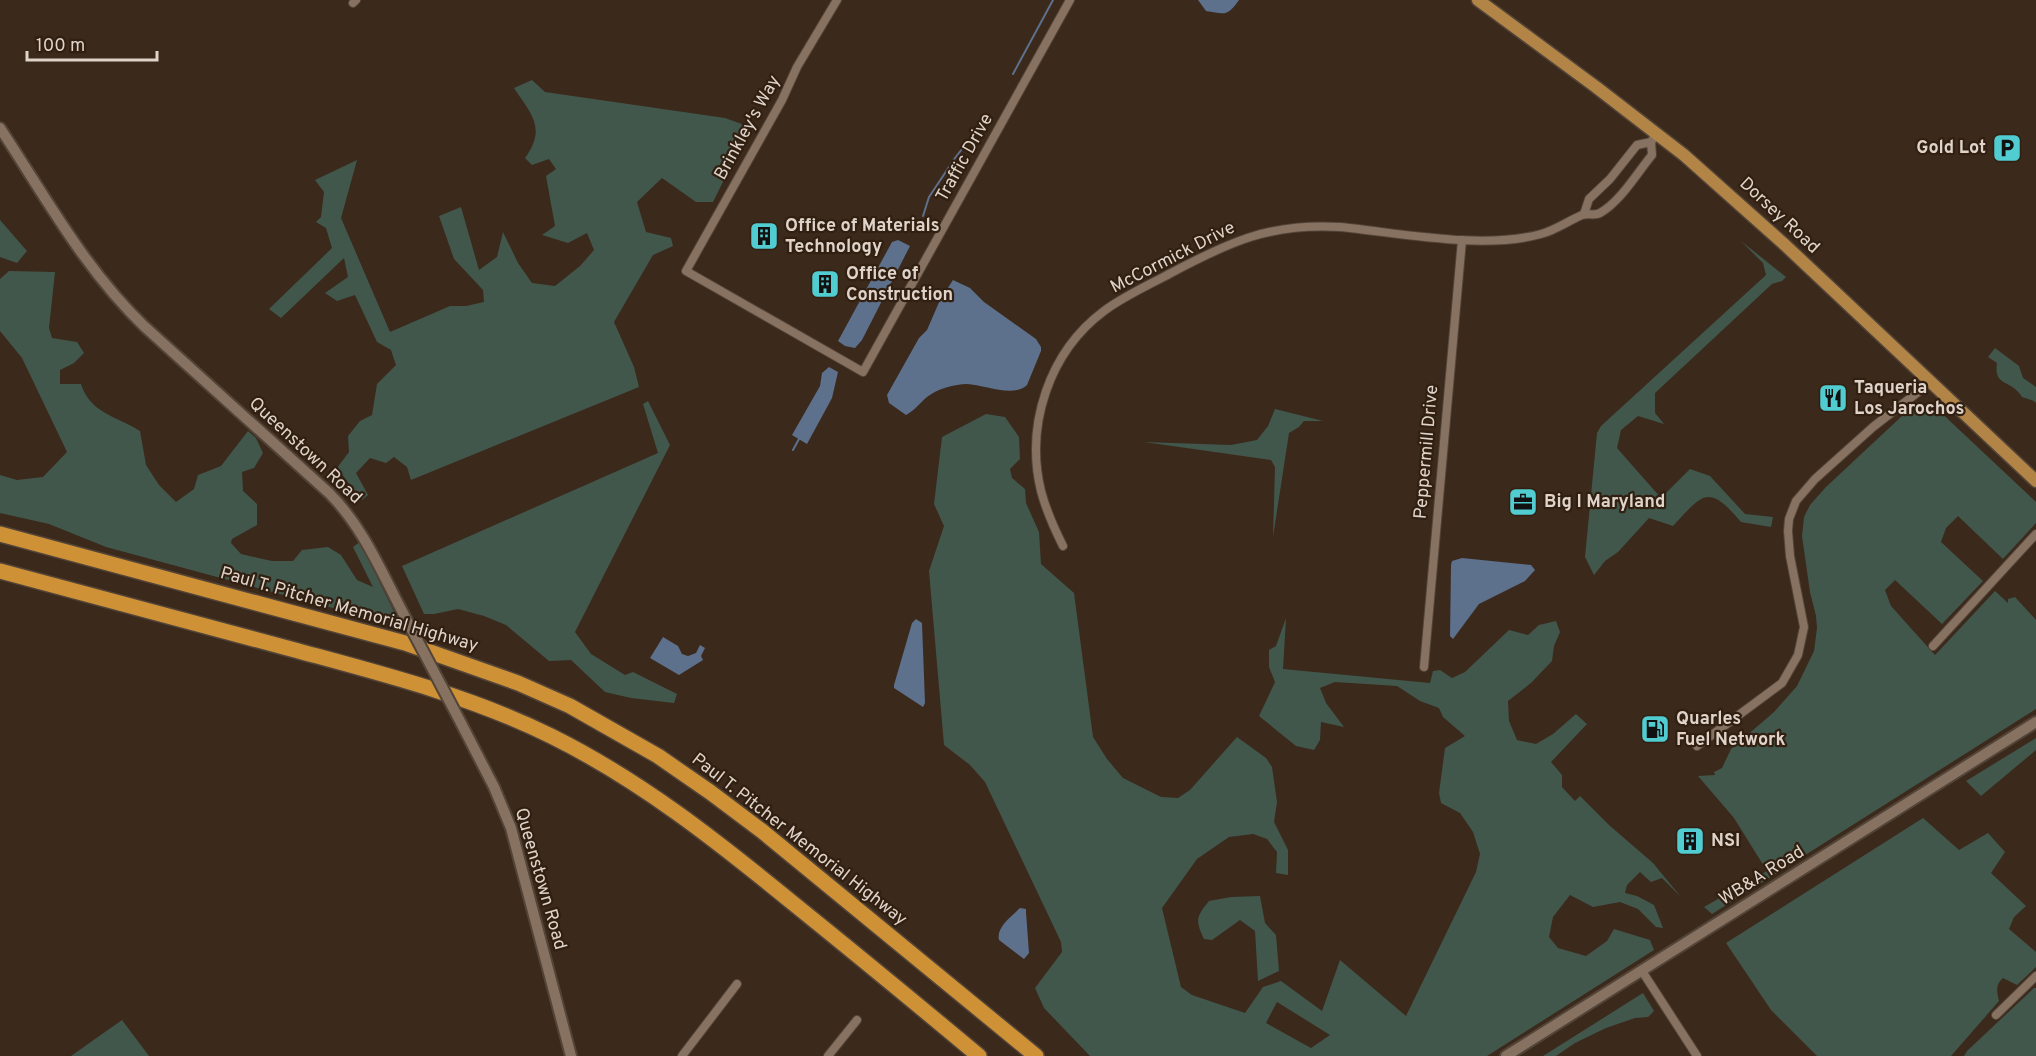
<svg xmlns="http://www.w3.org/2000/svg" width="2036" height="1056" font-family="Overpass,sans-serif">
<rect width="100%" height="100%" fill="#3b291b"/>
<g fill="#41574c" fill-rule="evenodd">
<path d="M532 80 545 92 725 118 750 127 713 202H696L662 178 637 202 646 232 671 238 673 246 653 255 614 322 634 367 639 387 411 480 407 467 394 457 386 463 370 458 356 473 368 495 362 500 337 468 349 452 348 436 360 421 372 415 377 384 396 365 391 350 377 342 355 295 337 301 325 293 348 277 344 258 281 318 269 309 332 248 326 228 316 222 321 217 324 192 315 180 357 160 341 218 390 332 450 306H466L484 302 483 290 454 259 439 216 461 207 479 270 497 257 503 232 518 263 532 283 555 286 580 266 594 250 587 233 568 243 542 235 555 226 546 176 556 169 549 159 532 165 525 158C547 128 531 114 514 88Z"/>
<polygon points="0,220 27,251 17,263 0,257"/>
<path d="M1741 241 1786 277 1782 281 1772 284 1655 393V413L1664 424 1638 416 1621 430 1617 448 1661 498 1690 469 1710 476 1745 514 1773 517 1771 527 1741 522C1708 483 1703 494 1673 526L1649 518 1618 552 1605 561 1594 575 1585 557 1597 433 1601 426 1766 275 1763 263Z"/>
<path d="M9 271 55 272 49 328 52 338 77 342 84 353 74 363 60 370V384H81C90 413 116 416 140 431L146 465 159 485 176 502 194 489 198 475 221 466 248 431 256 438 263 453 254 468 242 472 243 491 257 504V525L232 539 231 543 241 554 272 561H293L302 550 328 547 341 555 357 580 373 587 353 547 360 542 399 622 324 606 106 547 49 524 0 513V475L17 480 43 477 67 452 22 358 0 331V279Z"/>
<path d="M1995 348 2019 366 2023 378 2036 387V403L2034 401 2022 397C2012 379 1993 387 1997 363L1988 357Z"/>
<polygon points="648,401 670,445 575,632 591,654 625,675 633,672 677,694 674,703 631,698 605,692 571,660 549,661 506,625 484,616 458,609 434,614 424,614 402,566 658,453 643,404"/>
<polygon points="1920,407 1935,407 2036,502 2036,523 2003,559 1958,516 1946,528 1941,542 1983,581 1942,624 1895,580 1885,590 1891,606 1935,655 1995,591 2008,603 2008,599 2015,597 2036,620 2036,709 1712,914 1704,907 1767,871 1734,818 1698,776 1715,775 1714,772 1722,768 1731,749 1774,712 1797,686 1814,651 1817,628 1816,616 1810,592 1802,536 1804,517 1810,505 1826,487 1903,415"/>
<polygon points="1275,409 1323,421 1304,421 1299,427 1289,433 1273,537 1275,467 1271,460 1144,442 1231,445 1257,440 1268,426"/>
<path d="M986 414 1005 417 1019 437 1020 459 1010 469 1012 478 1025 489 1026 503 1039 532 1041 564 1074 593 1093 737 1107 759 1123 778 1161 797 1178 798 1190 790 1237 737 1266 758 1272 767 1277 802 1274 822 1288 850V875L1276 873 1277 852 1267 839 1253 834 1229 837 1197 859 1162 908 1181 987 1192 995 1245 1013 1263 987 1281 981 1322 1011 1340 960 1406 1016 1476 872 1480 854 1473 832 1460 813 1441 803 1439 793 1445 748 1465 736 1443 717 1439 708 1420 701 1397 686 1335 682 1320 688 1326 703 1344 727 1321 722 1320 740 1314 750 1296 746 1259 716 1275 682 1269 667V650L1276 646 1286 618 1283 669 1430 683 1433 671 1440 670 1452 678 1465 672 1509 630 1528 635 1539 625 1556 621 1560 632 1554 646 1552 661 1531 683 1508 701 1509 721 1517 740 1536 744 1553 734 1576 714 1587 724 1551 762 1562 775V787L1575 801 1580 796 1609 825 1653 863 1681 897 1662 878 1651 882 1640 872 1627 885 1625 893 1637 896 1654 905 1663 928 1656 927 1638 909 1620 902 1593 907 1570 895 1553 917 1549 937 1558 948 1586 956 1607 941 1614 929 1650 940 1654 950 1487 1056H1090L1044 1008 1035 988 1062 952 1061 942 985 782 970 765 944 745 929 571 944 526 934 504 942 437ZM1277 1002 1330 1035 1311 1048 1266 1023Z"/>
<polygon points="2036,738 2036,750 1981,796 1966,781"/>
<path d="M1923 818 1959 850 1988 833 2005 852 1991 873 2026 906 2014 917 2009 929 2036 952V967L2017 985 2003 978C1995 985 1997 992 1999 1001L1951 1056H1817L1771 1010 1726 943Z"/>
<path d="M1260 896 1265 923 1276 935 1279 971 1258 981 1255 931 1240 920 1212 940 1204 939C1195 920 1196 917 1209 901L1231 897Z"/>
<polygon points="2034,988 2036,988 2036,1056 1964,1056 1967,1051"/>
<polygon points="1643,993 1654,1011 1648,1017 1635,1018 1606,1028 1575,1043 1556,1056 1543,1056"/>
<polygon points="122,1020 149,1056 71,1056"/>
</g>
<g fill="#5d708c">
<path d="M1198 0H1239C1227 17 1225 14 1206 11Z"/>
<polygon points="898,240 910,246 862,340 855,348 845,346 838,341 892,242"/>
<path d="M953 280 970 288 984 302 1036 339 1041 347V351L1027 385C1013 398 985 385 967 384 955 384 937 389 927 397 920 403 914 411 906 415L889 403 887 395 919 338 927 330 940 300Z"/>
<polygon points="829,367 838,372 832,398 807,444 792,435 820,386 822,373"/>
<polygon points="1462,558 1531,565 1535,570 1525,581 1479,604 1453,639 1450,636 1451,565 1452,561"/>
<polygon points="916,619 922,623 925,703 923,707 894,688 894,685 912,623"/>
<polygon points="663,637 678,646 682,654 688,656 696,653 700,645 705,648 701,656 703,660 679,675 650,658"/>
<path d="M1020 908 1026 909V912L1029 953 1024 959 999 940C996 927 1011 917 1020 908Z"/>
</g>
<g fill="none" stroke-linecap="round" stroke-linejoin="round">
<g stroke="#5d708c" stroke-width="2">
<polyline points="1013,74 1053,0"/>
<polyline points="923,216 929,197 955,158 976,131"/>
<polyline points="793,450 800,437"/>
</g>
<g stroke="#534438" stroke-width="10">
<g id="street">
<polyline points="837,0 797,67 782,100 686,271 863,372 1070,0"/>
<polyline points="353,3 356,0"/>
<polyline points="1584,214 1589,199 1610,179 1637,145 1651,142 1653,139"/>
<path d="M1063 546C1054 528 1046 510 1041 491 1025 425 1049 352 1104 311 1124 296 1149 285 1171 273 1231 241 1271 223 1340 227 1400 233 1483 250 1541 234 1556 230 1568 221 1582 215 1588 213 1595 216 1600 213 1621 201 1637 173 1652 155L1651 142"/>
<polyline points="1933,646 2036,534"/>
<polyline points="1424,667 1462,240"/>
<polyline points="1697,746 1782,683 1798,655 1804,627 1790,556 1788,531 1789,519 1796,501 1815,479 1873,427 1931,382"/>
<polyline points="1642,971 1697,1056"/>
<polyline points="1996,1015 2036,976"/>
<polyline points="682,1056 737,984"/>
<polyline points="828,1056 857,1020"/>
</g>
</g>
<g stroke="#534438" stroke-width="14">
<g id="secondary">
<path d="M0 128C45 196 85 270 145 327L329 493C363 527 381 571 403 613"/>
<polyline points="461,723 494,787 511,828 571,1056"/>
<polyline points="1506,1056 2036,722"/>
</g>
</g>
<g stroke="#534438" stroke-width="15">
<polyline id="primary" points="1478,0 1596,87 1684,155 1785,245 2036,481"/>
</g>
<g stroke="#534438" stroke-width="18">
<g id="highway">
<polyline points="0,534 405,643 518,683 570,706 658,756 710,792 762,831 1036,1056"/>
<path d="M0 571C97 597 194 623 291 649 379 673 468 695 551 736 640 780 717 841 794 904 856 954 918 1005 979 1056"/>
</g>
</g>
<use href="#street" stroke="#877261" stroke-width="8"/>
<use href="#secondary" stroke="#877261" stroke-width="10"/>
<use href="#primary" stroke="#b28547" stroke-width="12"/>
<use href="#highway" stroke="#ce9136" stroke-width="15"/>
<g stroke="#534438" stroke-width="14" stroke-linecap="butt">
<polyline id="secondary-bridge" points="403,613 461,723"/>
</g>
<use href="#secondary-bridge" stroke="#877261" stroke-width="10"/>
</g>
<defs>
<g id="parking-square" transform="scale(1.5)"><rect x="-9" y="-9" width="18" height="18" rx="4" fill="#51ccd1" stroke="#312011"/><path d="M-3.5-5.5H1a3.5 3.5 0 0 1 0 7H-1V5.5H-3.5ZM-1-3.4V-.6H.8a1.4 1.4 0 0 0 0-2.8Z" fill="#111"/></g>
<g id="building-square" transform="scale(1.5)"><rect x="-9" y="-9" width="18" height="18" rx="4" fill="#51ccd1" stroke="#312011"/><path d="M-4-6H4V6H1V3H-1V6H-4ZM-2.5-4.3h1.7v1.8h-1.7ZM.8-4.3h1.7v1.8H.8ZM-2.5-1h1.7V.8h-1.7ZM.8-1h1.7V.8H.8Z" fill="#111"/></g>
<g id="restaurant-square" transform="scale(1.5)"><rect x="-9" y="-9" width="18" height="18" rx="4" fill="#51ccd1" stroke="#312011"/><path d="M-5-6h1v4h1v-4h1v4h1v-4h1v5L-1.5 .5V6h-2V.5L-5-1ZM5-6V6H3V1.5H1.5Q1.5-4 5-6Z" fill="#111"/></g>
<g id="office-square" transform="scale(1.5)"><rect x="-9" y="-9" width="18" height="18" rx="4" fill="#51ccd1" stroke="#312011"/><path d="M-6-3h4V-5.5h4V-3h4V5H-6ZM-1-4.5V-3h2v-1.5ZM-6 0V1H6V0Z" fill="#111"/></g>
<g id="fuel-square" transform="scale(1.5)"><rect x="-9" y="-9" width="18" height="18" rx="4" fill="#51ccd1" stroke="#312011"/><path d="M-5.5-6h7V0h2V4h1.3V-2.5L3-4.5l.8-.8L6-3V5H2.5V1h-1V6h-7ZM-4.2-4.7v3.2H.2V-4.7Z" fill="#111"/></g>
</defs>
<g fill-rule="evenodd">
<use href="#parking-square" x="2007" y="148"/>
<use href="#building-square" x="764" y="236"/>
<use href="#building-square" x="825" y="284"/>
<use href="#restaurant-square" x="1833" y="398"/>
<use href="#office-square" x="1523" y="502"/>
<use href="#fuel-square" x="1655" y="729"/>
<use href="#building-square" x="1690" y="841"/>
</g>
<g text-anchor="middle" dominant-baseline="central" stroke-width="4.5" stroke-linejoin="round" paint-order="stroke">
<g font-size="18" fill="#dfd3ca" stroke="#312011">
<text transform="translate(748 128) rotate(-61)">Brinkley's Way</text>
<text transform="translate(965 158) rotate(-61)">Traffic Drive</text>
<text transform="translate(1779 216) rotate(43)">Dorsey Road</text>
<text transform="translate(1173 258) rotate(-27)">McCormick Drive</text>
<text transform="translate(305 451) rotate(43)">Queenstown Road</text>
<text transform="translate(1427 452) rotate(-85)">Peppermill Drive</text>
<text transform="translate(349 610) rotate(16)">Paul T. Pitcher Memorial Highway</text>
<text transform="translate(799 840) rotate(38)">Paul T. Pitcher Memorial Highway</text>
<text transform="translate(1762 876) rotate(-32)">WB&amp;A Road</text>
<text transform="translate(540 879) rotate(74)">Queenstown Road</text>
</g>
<g font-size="18" font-weight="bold" fill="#dfd3ca" stroke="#312011" text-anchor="start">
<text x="1986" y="148" text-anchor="end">Gold Lot</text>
<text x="785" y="226">Office of Materials<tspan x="785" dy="21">Technology</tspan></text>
<text x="846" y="274">Office of<tspan x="846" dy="21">Construction</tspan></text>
<text x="1854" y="388">Taqueria<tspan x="1854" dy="21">Los Jarochos</tspan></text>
<text x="1544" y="502">Big I Maryland</text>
<text x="1676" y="719">Quarles<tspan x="1676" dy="21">Fuel Network</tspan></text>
<text x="1711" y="841">NSI</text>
</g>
</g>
<path d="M27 51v9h130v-9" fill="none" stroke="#dfd3ca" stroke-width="3"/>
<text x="36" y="51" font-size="18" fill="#dfd3ca" stroke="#312011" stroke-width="4.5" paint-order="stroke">100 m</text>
</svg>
